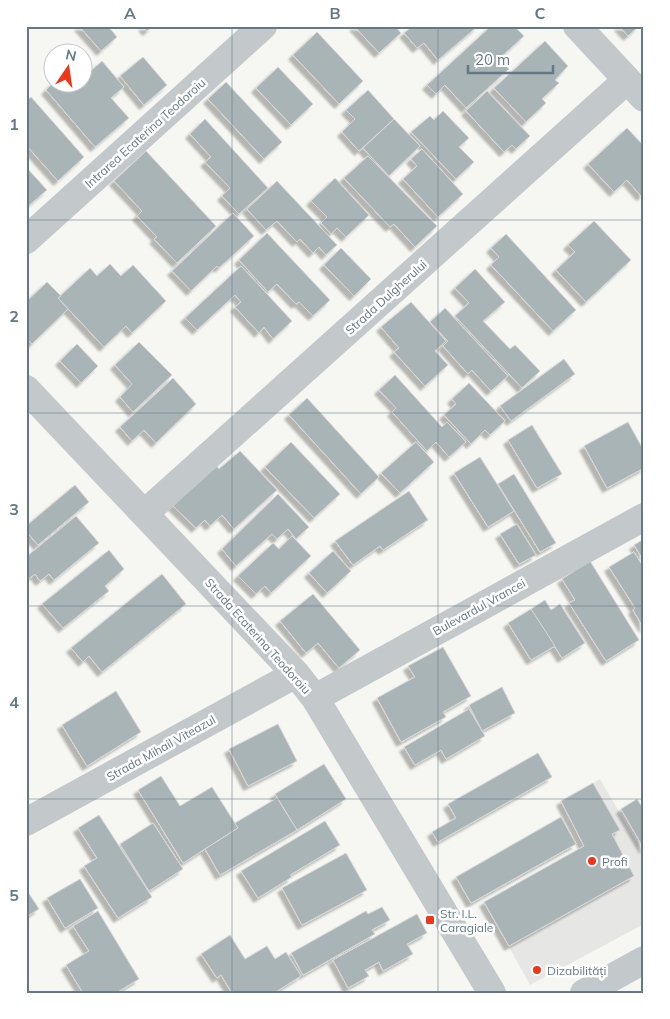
<svg xmlns="http://www.w3.org/2000/svg" width="670" height="1019" font-family="Mulish,sans-serif">
<defs>
<filter id="shadow"><feDropShadow dx="-4.5" dy="4.5" stdDeviation="1" flood-color="#0004"/></filter>
</defs>
<rect width="100%" height="100%" fill="#f6f6f2"/>
<polygon fill="#e6e7e5" points="600,779 644,854 644,924 530,985 484,902 584,847 561,801"/>
<g fill="#a9b4b7" stroke="#d7d7d5" filter="url(#shadow)">
<polygon points="79,26 108,26 117,37 101,51"/>
<polygon points="143,26 153,26 147,31"/>
<polygon points="354,26 395,26 401,33 379,53"/>
<polygon points="413,26 478,26 438,60 424,43 417,48 404,33"/>
<polygon points="491,26 514,26 524,36 500,58 509,69 466,108 445,85 436,94 427,85"/>
<polygon points="619,26 639,26 628,36"/>
<polygon points="317,32 363,81 339,104 293,55"/>
<polygon points="545,41 568,66 555,80 559,83 542,99 546,103 526,122 494,88"/>
<polygon points="143,57 167,85 144,105 120,76"/>
<polygon points="82,60 92,70 102,61 124,87 111,98 129,118 95,147 46,90 54,82 82,82"/>
<polygon points="278,67 313,104 291,125 256,88"/>
<polygon points="226,82 282,142 264,159 208,99"/>
<polygon points="368,90 394,119 359,151 342,132 355,119 346,110"/>
<polygon points="487,91 530,136 516,149 512,145 504,152 466,111"/>
<polygon points="31,97 84,157 58,181 26,145 26,101"/>
<polygon points="443,111 469,138 459,147 474,162 456,179 411,132 430,116 434,120"/>
<polygon points="205,119 268,188 239,214 222,196 230,188 205,162 211,157 190,134"/>
<polygon points="394,119 420,146 389,176 363,148"/>
<polygon points="627,128 644,146 644,194 641,196 627,180 614,192 588,164"/>
<polygon points="422,149 463,194 438,217 403,179 417,166 411,159"/>
<polygon points="146,151 216,226 177,263 154,239 157,237 137,216 142,211 114,181"/>
<polygon points="368,156 437,226 415,247 394,224 390,227 344,178"/>
<polygon points="26,167 47,190 26,208"/>
<polygon points="335,178 369,215 346,237 337,228 331,234 321,223 327,217 311,201"/>
<polygon points="277,181 337,245 326,255 319,247 313,253 300,239 297,242 277,221 266,230 247,209"/>
<polygon points="233,213 254,236 219,268 217,266 191,291 172,271"/>
<polygon points="594,221 631,260 586,302 556,270 575,252 568,245"/>
<polygon points="267,233 330,300 313,316 299,302 296,304 277,284 268,292 239,260"/>
<polygon points="506,234 576,310 553,331 491,265 499,257 491,248"/>
<polygon points="341,248 371,279 354,296 324,265"/>
<polygon points="110,264 121,276 133,265 166,301 132,333 126,326 104,347 58,298 90,268 97,276"/>
<polygon points="241,266 292,321 273,339 264,327 259,333 235,307 241,302 235,295 197,330 185,318"/>
<polygon points="475,269 505,302 483,321 510,349 515,345 540,371 522,388 455,316 469,303 455,288"/>
<polygon points="47,282 61,296 58,298 68,309 32,344 26,338 26,302"/>
<polygon points="411,302 446,341 435,351 448,365 425,386 394,352 399,348 381,327"/>
<polygon points="445,308 508,376 491,391 472,370 468,374 443,346 448,341 430,322"/>
<polygon points="139,342 172,375 133,412 120,397 132,384 115,365"/>
<polygon points="77,344 98,366 81,383 60,361"/>
<polygon points="564,359 575,374 511,421 500,406"/>
<polygon points="395,375 442,427 447,422 466,442 449,457 436,442 427,451 392,412 396,408 379,390"/>
<polygon points="173,378 196,404 156,443 144,430 132,441 120,427"/>
<polygon points="469,383 505,421 490,435 485,430 471,444 444,415 456,404 452,399"/>
<polygon points="307,398 379,477 361,494 289,415"/>
<polygon points="628,422 644,451 644,468 607,488 584,446"/>
<polygon points="532,425 562,474 537,488 508,440"/>
<polygon points="291,442 340,494 314,518 265,467"/>
<polygon points="416,442 434,462 400,493 381,473"/>
<polygon points="240,451 277,490 234,529 222,515 210,526 205,520 196,528 172,505 216,465 219,469"/>
<polygon points="480,457 514,511 488,527 454,473"/>
<polygon points="514,474 556,543 540,552 498,484"/>
<polygon points="75,485 89,502 38,545 26,531 26,526"/>
<polygon points="409,491 428,520 383,550 380,546 353,565 335,541"/>
<polygon points="278,494 309,527 296,539 288,529 277,539 272,534 236,566 222,549"/>
<polygon points="76,516 99,543 54,580 49,574 40,581 35,574 26,581 26,557"/>
<polygon points="517,524 536,555 519,564 500,534"/>
<polygon points="292,536 311,556 271,593 265,586 256,594 238,576 273,543 279,549"/>
<polygon points="644,539 644,561 634,545"/>
<polygon points="109,550 124,569 105,586 109,591 63,628 42,604"/>
<polygon points="333,551 351,571 327,593 309,573"/>
<polygon points="634,552 644,568 644,628 633,610 635,608 609,567"/>
<polygon points="590,561 639,640 606,661 569,603 575,600 562,579"/>
<polygon points="162,574 186,604 102,672 89,656 83,662 71,648"/>
<polygon points="313,594 360,650 339,668 318,643 306,653 280,621"/>
<polygon points="545,600 551,610 560,604 585,643 562,658 531,609"/>
<polygon points="531,609 555,646 531,660 508,623"/>
<polygon points="443,647 471,696 443,712 446,717 401,742 377,698 415,677 408,666"/>
<polygon points="502,687 515,713 482,731 469,705"/>
<polygon points="116,691 141,732 87,766 62,725"/>
<polygon points="469,709 485,736 446,759 441,750 415,765 404,747"/>
<polygon points="278,724 297,761 248,786 229,749"/>
<polygon points="538,753 552,777 438,842 432,832 456,818 448,804"/>
<polygon points="324,764 346,799 297,830 275,794"/>
<polygon points="161,776 180,806 212,787 238,828 183,863 138,790"/>
<polygon points="593,783 620,830 612,834 634,876 509,946 484,902 584,846 561,801"/>
<polygon points="277,798 297,830 220,875 205,849 238,828 235,823"/>
<polygon points="637,799 644,810 644,849 621,809"/>
<polygon points="99,815 152,897 118,918 84,866 97,858 78,828"/>
<polygon points="561,817 576,844 471,903 456,877"/>
<polygon points="325,821 340,845 290,875 292,877 258,898 241,871"/>
<polygon points="153,823 183,869 149,891 120,844"/>
<polygon points="346,853 367,890 302,925 282,888"/>
<polygon points="80,879 98,908 65,928 47,898"/>
<polygon points="26,889 39,909 26,917"/>
<polygon points="382,907 390,920 372,930 375,934 303,975 291,953 366,911 368,914"/>
<polygon points="98,911 139,979 116,993 83,993 66,965 89,951 73,926"/>
<polygon points="417,914 427,933 407,944 413,954 383,971 379,962 365,970 369,976 348,988 333,960"/>
<polygon points="230,935 245,959 267,946 275,959 286,952 301,976 274,993 232,993 221,975 217,978 201,954"/>
</g>
<g fill="none" stroke-linecap="round" stroke-linejoin="round">
<g stroke="#c3c8ca" stroke-width="28">
<polyline points="577,26 644,98"/>
<polyline points="26,240 263,26"/>
<polyline points="26,389 296,674 315,698 492,993"/>
<polyline points="145,513 627,80"/>
<polyline points="315,698 644,517"/>
<polyline points="26,822 296,674"/>
<polyline points="584,993 644,960"/>
</g>
</g>
<path fill="none" stroke="#637985" stroke-width="1" stroke-opacity="0.55" d="M232 26V993M438 26V993M26 220H644M26 413H644M26 606H644M26 799H644"/>
<g fill="#ef3619" stroke="#fff" stroke-width="2">
<circle cx="592" cy="861" r="5"/>
<rect x="425" y="915" width="10" height="10" rx="2.5"/>
<circle cx="537" cy="970" r="5"/>
</g>
<g text-anchor="middle" dominant-baseline="central" stroke-width="5" stroke-linejoin="round" paint-order="stroke">
<g font-size="12" fill="#637985" stroke="#fff">
<text transform="translate(145 133) rotate(-42)">Intrarea Ecaterina Teodoroiu</text>
<text transform="translate(386 297) rotate(-42)">Strada Dulgherului</text>
<text transform="translate(479 607) rotate(-29)">Bulevardul Vrancei</text>
<text transform="translate(258 636) rotate(48)">Strada Ecaterina Teodoroiu</text>
<text transform="translate(161 748) rotate(-29)">Strada Mihail Viteazul</text>
</g>
<g font-size="12" fill="#637985" stroke="#fff" text-anchor="start">
<text x="602" y="861">Profi</text>
<text x="440" y="913">Str. I.L.<tspan x="440" dy="14">Caragiale</tspan></text>
<text x="547" y="970">Dizabilități</text>
</g>
</g>
<rect width="670" height="1019" fill="none" stroke="#ffffff" stroke-width="55"/>
<g transform="translate(68 68) rotate(13)"><circle r="24" fill="#ffffff" stroke="#c1c9ce"/>
<path d="M0-4L9 19L0 12L-9 19Z" fill="#ef3619"/>
<text y="-8" font-size="14" font-weight="bold" text-anchor="middle" fill="#637985">N</text>
</g>
<path d="M468 65v8h85v-8" fill="none" stroke="#637985" stroke-width="2.5"/>
<text x="475" y="65" font-size="15" fill="#637985" stroke="#ffffff" stroke-width="4" paint-order="stroke">20 m</text>
<rect x="28" y="28" width="614" height="964" fill="none" stroke="#637985" stroke-width="2"/>
<g font-size="16" text-anchor="middle" font-weight="bold" fill="#637985">
<text x="130" y="19">A</text>
<text x="335" y="19">B</text>
<text x="540" y="19">C</text>
<text x="14" y="130">1</text>
<text x="14" y="322">2</text>
<text x="14" y="515">3</text>
<text x="14" y="708">4</text>
<text x="14" y="901">5</text>
</g>
</svg>
